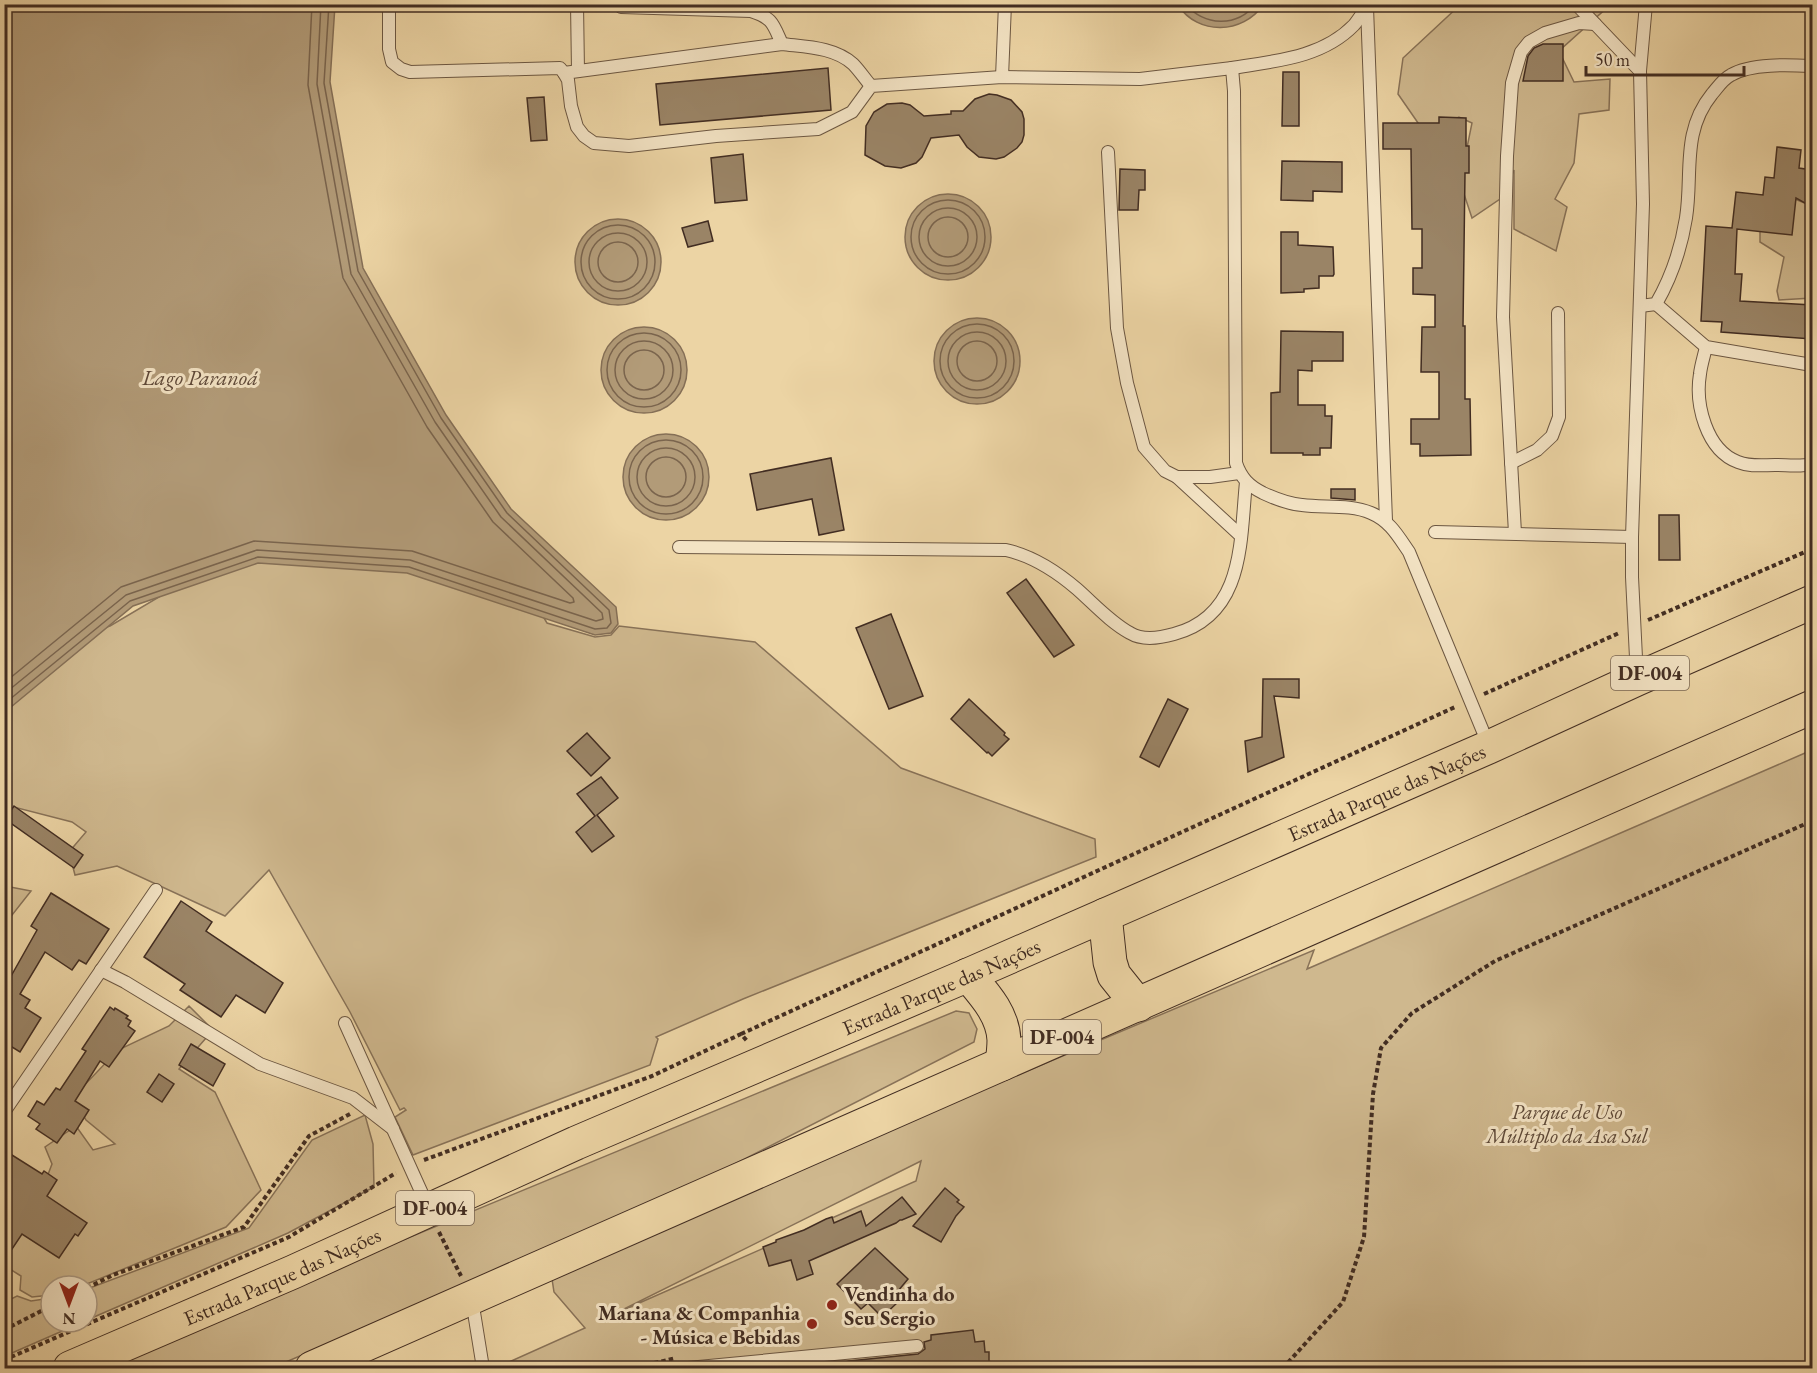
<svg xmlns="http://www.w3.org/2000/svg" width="1817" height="1373" font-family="'EB Garamond',serif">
<rect width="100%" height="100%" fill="#ecd4a4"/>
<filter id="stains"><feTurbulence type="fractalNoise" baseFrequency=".00333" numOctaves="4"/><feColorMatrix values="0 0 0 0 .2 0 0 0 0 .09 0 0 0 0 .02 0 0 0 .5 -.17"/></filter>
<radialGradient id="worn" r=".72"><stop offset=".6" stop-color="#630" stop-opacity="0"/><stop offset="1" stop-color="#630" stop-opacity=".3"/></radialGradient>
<g fill="#cfb88e" stroke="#887258" stroke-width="1.5" fill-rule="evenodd">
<polygon points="1460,5 1610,5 1559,51 1574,82 1610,79 1609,110 1579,114 1574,163 1555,199 1567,207 1556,251 1514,229 1514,170 1500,199 1472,218 1460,182 1472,123 1459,117 1425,133 1398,94 1403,58"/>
<polygon points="1785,195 1812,206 1812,298 1779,300 1777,291 1784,257 1760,242 1760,209"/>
<polygon points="299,204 547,623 595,637 611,635 619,626 755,642 901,768 1095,839 1096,857 743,999 656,1037 658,1039 650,1065 413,1155 395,1117 406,1110 404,1108 400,1110 350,1012 269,870 225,916 117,866 75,875 69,852 86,832 72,822 14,807 5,821 5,658 110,626 159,597"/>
<path d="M1812 750V1368H1022L959 1355 917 1368H509V1362L585 1328 554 1292 552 1279 776 1177 1314 950 1307 969ZM921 1161 916 1181 603 1319H604Z"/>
<polygon points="5,886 31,891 5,924 4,886"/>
<polygon points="189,1006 213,1030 179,1069 215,1092 261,1190 226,1227 82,1286 51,1286 51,1295 32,1297 20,1290 21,1276 5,1266 5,1231 42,1190 52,1164 45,1147 76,1126 93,1150 115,1144 86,1120 73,1097 118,1050 169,1026"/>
<polygon points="956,1011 969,1013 977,1029 974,1042 723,1170 449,1292 272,1368 110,1368 321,1274"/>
<polygon points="365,1115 373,1144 374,1187 288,1233 87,1320 87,1289 249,1228 312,1140"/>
<polygon points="17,1296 31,1301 51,1298 51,1322 83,1322 5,1356 5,1302"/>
</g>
<g fill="#b29b78" stroke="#856f56" stroke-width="1.5">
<polygon points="5,4 335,5 330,82 363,268 446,415 511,509 616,607 618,624 611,633 595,635 407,573 258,563 133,606 5,712"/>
<path d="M1178 5H1263C1243 34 1198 36 1178 5Z"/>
<circle cx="948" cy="237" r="43"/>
<circle cx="618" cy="262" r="43"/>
<circle cx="977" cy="361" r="43"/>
<circle cx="644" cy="370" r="43"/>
<circle cx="666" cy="477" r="43"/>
</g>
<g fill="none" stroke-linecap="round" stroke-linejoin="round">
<g stroke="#7a644d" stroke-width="1.5">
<path d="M1185 4C1205 26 1236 28 1256 4"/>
<circle cx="948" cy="237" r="37"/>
<circle cx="948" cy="237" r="29"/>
<circle cx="948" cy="237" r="20"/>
<circle cx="618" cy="262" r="37"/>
<circle cx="618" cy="262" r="29"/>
<circle cx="618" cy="262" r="20"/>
<circle cx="977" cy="361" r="37"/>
<circle cx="977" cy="361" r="29"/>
<circle cx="644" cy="370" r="37"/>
<circle cx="644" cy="370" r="29"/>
<circle cx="977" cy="361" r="20"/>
<circle cx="644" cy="370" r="20"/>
<circle cx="666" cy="477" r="37"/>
<circle cx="666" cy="477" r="29"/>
<circle cx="666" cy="477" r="20"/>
<polyline points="4,683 121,587 254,541 412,551 570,603 574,602 573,598 493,522 427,427 343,278 308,85 312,4"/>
<polyline points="4,694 126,595 257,550 410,560 596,621 603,619 602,613 501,517 435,422 351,274 317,84 321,4"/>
<polyline points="4,704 130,601 258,557 409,567 595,629 607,628 611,623 609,610 507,513 441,418 358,271 324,83 329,4"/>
</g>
</g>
<g fill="#9a8466" stroke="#422d22" stroke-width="1.5">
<polygon points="1543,44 1563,44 1563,81 1523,81 1528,56 1534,48"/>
<polygon points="828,68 831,110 660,125 656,84"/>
<polygon points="1283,72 1299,72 1299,126 1282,126"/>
<polygon points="989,94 997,95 1011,100 1022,112 1024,119 1024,135 1022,142 1017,148 1004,157 996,159 979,157 967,147 959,135 931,138 922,157 916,163 901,168 885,166 865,155 866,126 874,112 887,104 902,103 910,105 924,116 951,114 951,111 963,111 975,99"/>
<polygon points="544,97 547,140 531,141 527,98"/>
<polygon points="1439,117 1466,118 1466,146 1469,146 1469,173 1465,173 1463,326 1465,326 1465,399 1470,399 1471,455 1420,456 1420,444 1411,444 1411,419 1439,419 1439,372 1421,372 1422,327 1435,327 1435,295 1413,294 1413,268 1422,268 1422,229 1412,229 1411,149 1383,149 1383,123 1439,123"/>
<polygon points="1777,147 1801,150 1799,168 1812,170 1812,207 1796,198 1792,235 1737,229 1735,274 1742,274 1740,301 1812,305 1812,339 1721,332 1722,322 1701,321 1706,226 1732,228 1736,192 1763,195 1765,177 1774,178"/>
<polygon points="743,154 747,200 715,203 711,158"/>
<polygon points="1282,161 1342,162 1342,192 1313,191 1313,201 1281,200"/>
<polygon points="1120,169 1145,170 1145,190 1139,190 1138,210 1119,210"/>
<polygon points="708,221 713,241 688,247 682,228"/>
<polygon points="1281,232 1298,232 1298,245 1333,247 1334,274 1333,276 1319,276 1319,288 1304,289 1304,292 1281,293"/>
<polygon points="1281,331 1343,332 1343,361 1312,361 1312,371 1298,370 1298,405 1325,405 1325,416 1332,416 1331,448 1320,448 1320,455 1303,455 1303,453 1271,453 1271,393 1280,392"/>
<polygon points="831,458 844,530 819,535 812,499 757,510 750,474"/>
<polygon points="1331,489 1355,489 1355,500 1331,498"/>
<polygon points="1659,515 1679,515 1680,560 1659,560"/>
<polygon points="1026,579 1074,645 1054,657 1007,593"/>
<polygon points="891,614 923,696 889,709 856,628"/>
<polygon points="1263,679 1299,679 1299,698 1274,696 1284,757 1248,772 1245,741 1262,737"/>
<polygon points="969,699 1005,733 1004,735 1009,739 992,756 988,752 987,753 951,719"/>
<polygon points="1168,699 1188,709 1159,767 1140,757"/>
<polygon points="587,733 610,758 591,776 567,751"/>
<polygon points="601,777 618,798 597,815 614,836 592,852 576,832 595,816 577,794"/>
<polygon points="14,806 83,855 74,868 5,819"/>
<polygon points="51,893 109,929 86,964 79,960 72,970 45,952 20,994 30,1000 25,1008 41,1018 20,1052 4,1042 4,984 6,985 37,930 31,926"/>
<polygon points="181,901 212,922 206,931 283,983 265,1013 236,995 221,1017 180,990 185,984 144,957"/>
<polygon points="110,1007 114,1010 115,1008 128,1016 126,1018 131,1021 128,1026 135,1031 109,1067 100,1061 75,1101 89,1110 74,1134 67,1129 57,1143 36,1129 40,1124 28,1116 37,1101 44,1105 56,1088 60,1090 86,1051 82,1049"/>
<polygon points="191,1044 225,1064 213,1086 179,1065"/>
<polygon points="159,1074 174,1084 162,1102 147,1092"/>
<polygon points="4,1150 42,1174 44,1171 57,1180 47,1196 87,1223 78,1236 75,1234 59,1258 22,1234 4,1261"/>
<polygon points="945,1188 959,1200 957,1202 964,1207 956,1216 941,1242 913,1226"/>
<polygon points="902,1197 916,1214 902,1220 900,1220 896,1223 809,1261 813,1274 797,1280 791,1260 769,1266 763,1247 776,1242 776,1240 804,1230 826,1219 832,1217 834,1223 861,1211 866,1226"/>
<polygon points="875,1248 908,1279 893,1297 898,1302 882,1317 868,1303 861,1309 837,1284"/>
<polygon points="973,1330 975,1342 984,1341 985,1352 989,1352 989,1368 846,1368 845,1362 849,1361 918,1354 925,1349 924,1342 931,1340 931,1335"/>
</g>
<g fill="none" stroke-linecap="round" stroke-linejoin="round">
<g stroke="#6c5742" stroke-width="14">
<g id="service">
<path d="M389 4V49L392 62 401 69 410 72 560 68 564 73 568 80 571 106 577 127 584 136 594 143 629 146 716 136 818 129 852 112 871 86 1002 77 1140 79 1232 68 1234 91 1236 463C1241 478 1249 486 1263 493 1276 499 1288 504 1302 505 1324 508 1350 504 1371 513 1390 521 1398 536 1409 552L1489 746"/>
<polyline points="577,4 578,71"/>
<polyline points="1576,4 1640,71"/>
<path d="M621 7 751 11C773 18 773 24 782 44"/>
<polyline points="1367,7 1386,521"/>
<path d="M1232 68C1275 61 1322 58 1354 25 1359 19 1363 12 1368 5"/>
<path d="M564 73 782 44C806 47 834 47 853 64 859 70 865 79 871 86"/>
<polyline points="1002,77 1005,4"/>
<polyline points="1108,152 1117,328 1127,383 1144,447 1165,471 1177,477 1210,477 1239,473"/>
<polyline points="1656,304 1706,347 1806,364 1812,367"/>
<path d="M1640 306 1656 304C1671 278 1681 249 1686 218 1693 174 1681 132 1712 94 1718 87 1723 79 1731 75 1751 63 1790 65 1812 66"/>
<path d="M1706 347C1704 356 1701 365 1700 374 1695 404 1706 450 1738 462 1750 467 1763 465 1775 465 1787 465 1801 467 1812 464"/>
<polyline points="1511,463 1537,450 1552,436 1559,417 1558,313"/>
<polyline points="1177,477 1240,535"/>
<polyline points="1435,532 1632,537"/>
<polyline points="1515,533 1503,317 1507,156 1512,83 1521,52 1529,42 1545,33 1579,23 1595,24"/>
<path d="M679 547 1006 550C1033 556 1056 571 1077 589 1094 604 1110 622 1130 633 1143 641 1160 638 1174 634 1245 615 1240 541 1246 482"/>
<polyline points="1637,678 1632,577 1632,537 1643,204 1640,71 1646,4"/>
<polyline points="101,970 125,982 260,1064 353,1098 393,1129"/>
<polyline points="345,1023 429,1209"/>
<polyline points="4,1112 156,890"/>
<polyline points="472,1300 483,1368"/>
<polyline points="688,1368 917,1346"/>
</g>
</g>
<g stroke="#422d22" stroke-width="35">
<g id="trunk">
<polyline points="1105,915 1110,962 1114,975 1138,1005"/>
<path d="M968 975C984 994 1003 1014 1004 1040 1004 1048 1003 1056 1002 1064"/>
<path id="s1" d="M70 1368 293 1272 576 1143 968 975 1489 747 1637 679 1812 602"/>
<polyline points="312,1368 1812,707"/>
</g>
</g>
<g stroke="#422d22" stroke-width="4" stroke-dasharray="4.5 3" stroke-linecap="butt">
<polyline points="1648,620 1812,549"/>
<polyline points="1484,694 1619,633"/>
<polyline points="741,1034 1455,707"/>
<polyline points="424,1160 652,1076 741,1034 748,1042"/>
<polyline points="439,1232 461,1276"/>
<polyline points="87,1288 113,1275 244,1227 309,1136 350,1114"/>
<polyline points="4,1330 51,1306"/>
<polyline points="4,1360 289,1237 396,1173"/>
<polyline points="640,1368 650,1364 676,1358"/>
<polyline points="1283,1368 1343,1302 1364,1237 1373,1094 1381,1048 1412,1013 1495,961 1812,821"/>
</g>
<use href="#service" stroke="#f3e3c4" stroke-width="12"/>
<use href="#trunk" stroke="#ecd4a4" stroke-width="33"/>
</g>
<g fill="#8f2418" stroke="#f3e3c4" stroke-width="2">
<circle cx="832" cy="1305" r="6"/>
<circle cx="812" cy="1324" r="6"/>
</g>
<g text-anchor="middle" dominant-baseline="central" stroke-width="6" stroke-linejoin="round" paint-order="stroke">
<g fill="#f3e3c4" stroke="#776453" stroke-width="1.5">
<rect x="1611" y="656" width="78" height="34" rx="4.5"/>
<rect x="1023" y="1020" width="78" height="34" rx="4.5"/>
<rect x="396" y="1191" width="78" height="34" rx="4.5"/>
</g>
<g font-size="20" font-weight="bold" fill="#422d22">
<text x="1650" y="673">DF-004</text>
<text x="1062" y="1037">DF-004</text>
<text x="435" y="1208">DF-004</text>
</g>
<g font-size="21" fill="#422d22" stroke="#f3e3c4">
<text stroke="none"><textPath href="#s1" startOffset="1437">Estrada Parque das Nações</textPath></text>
<text stroke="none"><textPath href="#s1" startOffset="951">Estrada Parque das Nações</textPath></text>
<text stroke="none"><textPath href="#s1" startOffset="231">Estrada Parque das Nações</textPath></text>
</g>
<g font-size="21" font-style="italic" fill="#5e4938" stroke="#f3e3c4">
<text x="1567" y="1111">Parque de Uso<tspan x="1567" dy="24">Múltiplo da Asa Sul</tspan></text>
</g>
<g font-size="21" font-weight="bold" fill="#422d22" stroke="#f3e3c4" text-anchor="start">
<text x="844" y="1293">Vendinha do<tspan x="844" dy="24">Seu Sergio</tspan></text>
<text x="800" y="1312" text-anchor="end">Mariana &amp; Companhia<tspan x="800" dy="24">- Música e Bebidas</tspan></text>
</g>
<g font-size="22" font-style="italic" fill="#5e4838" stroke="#f3e3c4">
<text x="200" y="377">Lago Paranoá</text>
</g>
</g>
<rect width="1817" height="1373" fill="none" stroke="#ecd4a4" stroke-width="24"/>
<rect x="6" y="6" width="1805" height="1361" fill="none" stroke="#422d22" stroke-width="3"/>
<rect x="12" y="12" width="1793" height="1349" fill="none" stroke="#422d22" stroke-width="1.5"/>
<g transform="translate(69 1304) rotate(180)"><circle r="28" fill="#f3e3c4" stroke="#ac9a83" stroke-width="1.5"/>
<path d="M0-4.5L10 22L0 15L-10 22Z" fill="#8f2418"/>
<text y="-9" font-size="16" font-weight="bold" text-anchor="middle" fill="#422d22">N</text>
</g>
<path d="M1586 66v9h158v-9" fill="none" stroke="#422d22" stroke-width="3"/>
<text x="1595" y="66" font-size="18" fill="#422d22" stroke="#f3e3c4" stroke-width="4.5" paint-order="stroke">50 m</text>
<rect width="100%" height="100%" filter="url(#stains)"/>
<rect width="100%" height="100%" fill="url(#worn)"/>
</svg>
